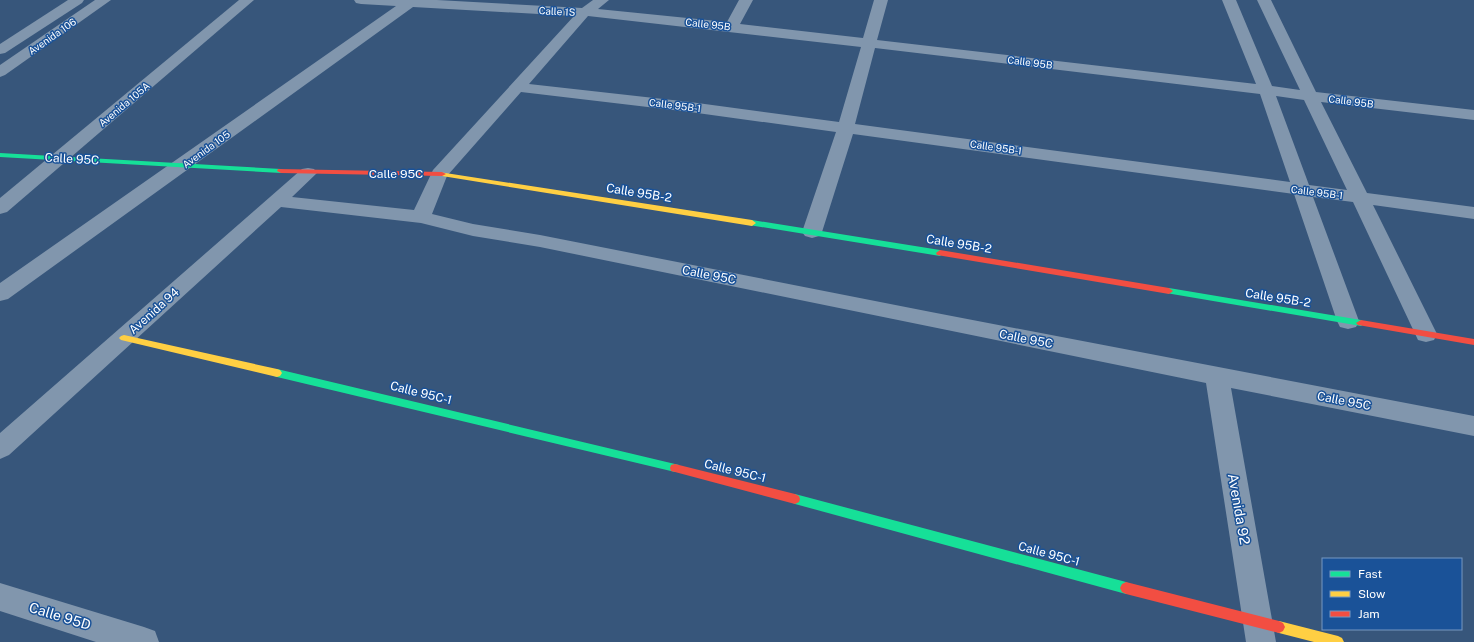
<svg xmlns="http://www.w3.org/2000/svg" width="1474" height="642" font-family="'Public Sans',sans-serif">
<rect width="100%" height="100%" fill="#37567b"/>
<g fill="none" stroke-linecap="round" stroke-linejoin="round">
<g fill="#8196ad" fill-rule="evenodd">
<polygon points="68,0 84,0 82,3 5,53 0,54 0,44"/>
<polygon points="95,0 111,0 5,75 0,77 0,65"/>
<polygon points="239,0 254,0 7,212 0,214 0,198"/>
<path d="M354 0H437L582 8 593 0H609L598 9 727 22 739 0H753L740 24 863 38 874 0H888L877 40 1256 84 1222 0H1236L1272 86 1300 90 1257 0H1271L1316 92 1474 110V120L1321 102 1367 193 1474 207V219L1373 205 1437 334 1434 340 1426 342 1418 340 1353 202 1313 197 1359 321 1356 327 1348 329 1340 327 1337 321 1294 194 853 134 822 232 819 236 812 238 805 236 802 232 836 132 690 112 521 92 447 176 432 214 473 224 540 235 931 312 1474 416V436L1231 388 1276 642H1246L1206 383 540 247 473 236 421 223 281 207 9 455 0 459V433L302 169 308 168 314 169 317 173 292 197 414 210 433 170 574 16 413 7 8 299 0 301V283L396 6 361 4 356 3ZM588 16 861 47 839 122 690 102 529 84ZM875 48 1260 94 1290 182 855 124ZM1276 96 1304 100 1347 190 1309 185Z"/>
<polygon points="0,583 144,627 155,631 159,642 96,642 0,611"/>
</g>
<g fill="#16e098" fill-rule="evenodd">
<polygon points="0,153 281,169 285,171 281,173 0,157"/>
<polygon points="752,220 940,250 944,253 940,256 749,225 748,223"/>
<polygon points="1169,288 1361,320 1366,323 1361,326 1166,293 1165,291"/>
<polygon points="277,369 675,464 679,465 680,468 679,471 675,472 277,377 274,376 272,373 274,370"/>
<polygon points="795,494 1126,582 1130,584 1132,588 1130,592 1126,594 795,504 791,502 790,499 791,496"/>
</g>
<g fill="#ffcf43" fill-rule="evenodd">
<polygon points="439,172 752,220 756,223 752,226 442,176 439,176"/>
<polygon points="124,335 277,369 280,370 282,373 280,376 277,377 121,340 119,338 121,336"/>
<polygon points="1279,621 1338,636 1342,638 1344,642 1314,642 1279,633 1275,631 1273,627 1275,623"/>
</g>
<g fill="#f24e42" fill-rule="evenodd">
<polygon points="278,169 442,172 446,174 442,176 281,173 277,171"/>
<polygon points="940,250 1169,288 1173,291 1169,294 937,255 936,253"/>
<polygon points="1361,320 1474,339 1474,345 1358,325 1356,323"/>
<polygon points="675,464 795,494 799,496 800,499 799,502 795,504 675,472 671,471 670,468 671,465"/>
<polygon points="1126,582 1279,621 1283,623 1285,627 1283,631 1279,633 1126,594 1122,592 1120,588 1122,584"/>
</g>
</g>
<g text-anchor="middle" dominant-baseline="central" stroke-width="3" stroke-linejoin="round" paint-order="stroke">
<g font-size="10" fill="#fff" stroke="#1a5298">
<text transform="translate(557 11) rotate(3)">Calle 1S</text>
<text transform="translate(708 24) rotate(6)">Calle 95B</text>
<text transform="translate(52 36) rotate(-35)">Avenida 106</text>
<text transform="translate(1030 62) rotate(7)">Calle 95B</text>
<text transform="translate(1351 101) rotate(7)">Calle 95B</text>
<text transform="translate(124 104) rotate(-40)">Avenida 105A</text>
<text transform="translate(675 105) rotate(7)">Calle 95B-1</text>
<text transform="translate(996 147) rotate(8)">Calle 95B-1</text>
<text transform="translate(206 149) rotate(-36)">Avenida 105</text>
<text transform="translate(1317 192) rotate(7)">Calle 95B-1</text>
</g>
<g font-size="12" fill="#fff" stroke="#1a5298">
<text transform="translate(72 159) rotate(3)">Calle 95C</text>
<text x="396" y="174">Calle 95C</text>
<text transform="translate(639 193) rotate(9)">Calle 95B-2</text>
<text transform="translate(959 244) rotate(9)">Calle 95B-2</text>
<text transform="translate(709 275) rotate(11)">Calle 95C</text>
<text transform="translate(1278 298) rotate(9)">Calle 95B-2</text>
<text transform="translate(154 311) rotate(-42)">Avenida 94</text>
<text transform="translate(1026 339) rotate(11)">Calle 95C</text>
<text transform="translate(421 393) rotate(14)">Calle 95C-1</text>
<text transform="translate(1344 401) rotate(11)">Calle 95C</text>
<text transform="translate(735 471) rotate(14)">Calle 95C-1</text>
<text transform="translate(1049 554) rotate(15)">Calle 95C-1</text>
</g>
<g font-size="14" fill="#fff" stroke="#1a5298">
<text transform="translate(1239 509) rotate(80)">Avenida 92</text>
<text transform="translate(60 616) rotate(17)">Calle 95D</text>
</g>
</g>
<rect x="1322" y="558" width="140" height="72" fill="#1a5298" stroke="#7697c1"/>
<rect x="1330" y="571" width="20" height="6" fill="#16e098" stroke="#7697c1"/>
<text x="1358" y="578" font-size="12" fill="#ffffff">Fast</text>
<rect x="1330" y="591" width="20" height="6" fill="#ffcf43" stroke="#7697c1"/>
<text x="1358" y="598" font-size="12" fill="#ffffff">Slow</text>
<rect x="1330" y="611" width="20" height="6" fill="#f24e42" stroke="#7697c1"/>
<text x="1358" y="618" font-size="12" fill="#ffffff">Jam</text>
</svg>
